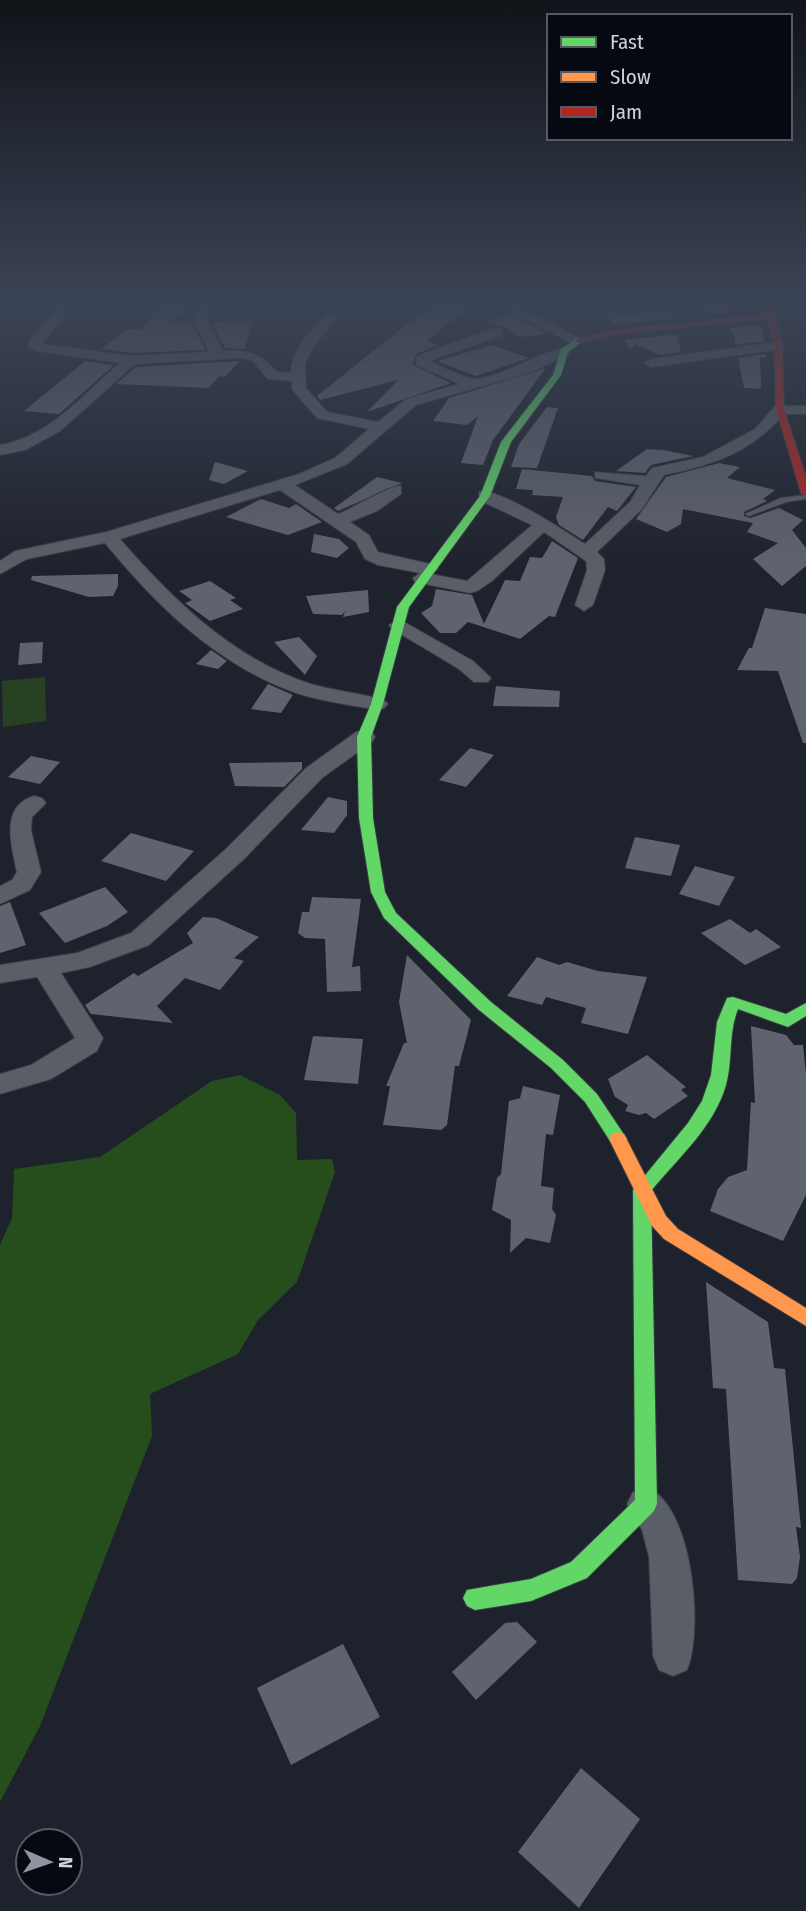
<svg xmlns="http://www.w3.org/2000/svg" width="806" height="1911" font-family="'Fira Sans Condensed',sans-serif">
<rect width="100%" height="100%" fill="#1e222c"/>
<polygon fill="#274222" points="45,677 46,721 3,727 2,681"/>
<polygon fill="#254e1c" points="240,1075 280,1095 296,1113 297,1160 332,1159 335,1172 297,1282 258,1320 238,1354 150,1394 152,1436 40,1726 0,1802 0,1245 12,1218 14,1169 100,1157 212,1081"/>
<g fill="#5f636d">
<polygon points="694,300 730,300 733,312 711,314"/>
<polygon points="436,301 470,305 427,341 438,345 416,354 413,365 451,383 367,412 398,380 320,400 317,396"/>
<polygon points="161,304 186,305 172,323 192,323 205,350 131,353 101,349 128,329 141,330"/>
<polygon points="672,312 673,318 614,324 607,314"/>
<polygon points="509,313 547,334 518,337 504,327 486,321"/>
<polygon points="227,321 252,321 245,349 225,348 212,323"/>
<polygon points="757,325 762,329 764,341 736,345 734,334 727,328"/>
<polygon points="677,334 681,352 660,355 635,344 631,349 624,340"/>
<polygon points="492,345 529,358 476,376 437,361"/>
<polygon points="766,354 766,358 760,357 761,389 744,388 738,358"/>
<polygon points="85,361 114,365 59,414 24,411"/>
<polygon points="240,361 225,377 219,376 209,388 116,384 136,367"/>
<polygon points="546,368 493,440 483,465 461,463 478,416 467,425 433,421 449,398"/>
<polygon points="547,407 558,408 537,468 511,467 519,444"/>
<polygon points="647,449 663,450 693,456 651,465 645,473 616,471"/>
<polygon points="215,462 248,471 224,484 209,480"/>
<polygon points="719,463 740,467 727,478 775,490 763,499 767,501 744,512 744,516 750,518 779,508 803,520 792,530 806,548 806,566 782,586 753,559 778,543 747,532 753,523 683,509 681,524 667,532 636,519 666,477"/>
<polygon points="522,469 592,476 595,481 636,487 617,511 608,507 583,540 559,525 556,517 563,497 532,495 533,490 516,489"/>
<polygon points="377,477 402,483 338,511 334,508"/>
<polygon points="261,499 289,508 296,504 322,522 288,535 226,517"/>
<polygon points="314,534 339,539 349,548 337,558 311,552"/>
<polygon points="552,541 578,558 555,617 549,616 520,639 468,622 456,633 440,633 421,613 432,606 436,589 472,595 484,624 505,580 520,581 530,557 542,558"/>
<polygon points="118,574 118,586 113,596 89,597 31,580 32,576"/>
<polygon points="210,581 236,598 230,600 243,609 210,621 185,603 192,600 179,591"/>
<polygon points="368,590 369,612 343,617 345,611 342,615 313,614 306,596"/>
<polygon points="765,608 806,614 806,743 803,743 778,671 737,670 749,648 752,648"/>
<polygon points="299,637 317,656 305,675 274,642"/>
<polygon points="43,642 42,663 18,665 20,643"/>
<polygon points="211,650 227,661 218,669 196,664"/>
<polygon points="268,684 293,695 281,713 251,709"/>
<polygon points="496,686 560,691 559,707 493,706"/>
<polygon points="470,748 494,755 466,787 439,780"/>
<polygon points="31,756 60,762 40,784 8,777"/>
<polygon points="302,762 302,769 284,787 235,786 229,763"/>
<polygon points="328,797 347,801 347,815 334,833 301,830"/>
<polygon points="131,833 194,851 166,881 101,861"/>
<polygon points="635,837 680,845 671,876 625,868"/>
<polygon points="695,866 735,877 719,906 679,894"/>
<polygon points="105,887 128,912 107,926 65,943 39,913"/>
<polygon points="312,897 361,899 352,967 360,966 361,991 327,992 325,939 305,938 298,933 302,912 309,912"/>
<polygon points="10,902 26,945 0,953 0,906"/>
<polygon points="203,917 216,918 259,937 234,958 244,961 220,990 185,978 157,1006 173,1023 91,1014 85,1005 134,973 138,976 193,943 187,933"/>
<polygon points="730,919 750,933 756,929 781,947 745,965 701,933"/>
<polygon points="407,955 471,1020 459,1066 455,1066 447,1125 441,1130 383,1125 390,1086 386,1086 404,1043 407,1043 399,1002"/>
<polygon points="537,957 559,965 567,962 598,971 647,977 628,1034 581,1023 586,1008 546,997 542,1005 507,996"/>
<polygon points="751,1026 786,1035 794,1045 803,1045 806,1074 806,1195 783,1241 710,1211 718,1189 728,1177 747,1170 751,1102 755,1103"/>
<polygon points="313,1036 363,1039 358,1084 304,1080"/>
<polygon points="647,1055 686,1087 681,1090 688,1096 654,1119 646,1113 639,1115 625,1111 628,1105 615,1097 608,1079"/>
<polygon points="523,1086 560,1095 553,1135 546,1134 541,1186 554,1188 552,1209 556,1215 550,1243 526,1238 510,1253 511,1220 492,1210 497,1178 501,1174 509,1101 520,1098"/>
<polygon points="706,1282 768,1322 774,1368 785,1369 801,1528 796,1527 800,1557 797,1578 792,1584 738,1580 726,1389 713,1388"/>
<polygon points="517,1622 537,1642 476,1700 452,1672 505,1623"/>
<polygon points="343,1644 380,1717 291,1765 257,1688"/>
<polygon points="581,1768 640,1819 579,1908 518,1852"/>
</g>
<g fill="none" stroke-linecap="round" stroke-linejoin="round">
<g stroke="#393c45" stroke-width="2">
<polygon id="lane" points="806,495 806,499 786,502 749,516 745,514 781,498"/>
</g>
<g stroke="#393c45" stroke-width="2">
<g id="street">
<polygon points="0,300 11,300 0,306"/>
<path d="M64 300H76L42 344 131 356 209 352 195 324 196 300H208L209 324 223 351C248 350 261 353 277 372L291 373C291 349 312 331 325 314H335L336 317 310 352 305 364 306 388 327 412 378 422 406 399 460 384 416 365 417 356 492 329H502V335L430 361C442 366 463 379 476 379 501 378 552 345 569 348V354L532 372 416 405 347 464 295 485 338 514C352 509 391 484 401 486V494L377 511 350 522 369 535 378 552 435 565 438 569 431 574 467 581 532 525 479 500V492C499 487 566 532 585 544L630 502 640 485 595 478V472L646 476 652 468 703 457 755 429 775 406H806V414H784C750 453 713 465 664 475L642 509 597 552 604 559 605 570 593 605 584 611 575 605 587 570 586 561 544 532 492 581 477 591 470 593 415 582 413 578 420 573 378 565 365 559 356 542 280 490 120 539C172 599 233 659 311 684 335 691 360 693 384 700L388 704 384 708 377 710C347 704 316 701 288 690 213 661 155 604 105 543L27 559 0 574V561L15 551 106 532 299 474 335 458 369 429 317 418 292 389V381L268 379 253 361 241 358 135 364 60 431 25 450 0 455V445C51 436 82 395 120 363L37 351 29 347V341Z"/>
<polygon points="400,300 414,300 405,306 401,305"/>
<polygon points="489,300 505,300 585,341 573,344"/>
<polygon points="778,342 783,343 783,349 651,367 644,363 651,359"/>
<polygon points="399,619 473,661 491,678 488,682 474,682 459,669 392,629 389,625"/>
<polygon points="364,730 372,732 375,737 372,742 322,778 244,859 149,945 90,967 61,973 103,1038 97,1051 51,1079 0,1094 0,1074 31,1065 75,1038 37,977 0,983 0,965 77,953 131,933 226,849 306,768 356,732"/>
<path d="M34 796 42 798 46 803 32 817 31 830 41 872 30 890 0 904V886L12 880 17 872C11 845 0 806 34 796Z"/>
<path d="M646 1487C693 1504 704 1630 687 1670L673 1676 659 1670 653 1656 649 1557 642 1530 627 1504 633 1492Z"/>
</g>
</g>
<g stroke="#393c45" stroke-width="2">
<g id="fast">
<polygon points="576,339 583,341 568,352 561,375 511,442 490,496 409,607 383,704 371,737 373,818 385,892 396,913 491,1002 563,1060 597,1094 627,1139 624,1144 612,1144 585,1102 551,1068 479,1010 384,918 371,892 359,818 357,737 371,704 397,607 480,496 501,442 553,375 561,349"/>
<path d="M733 997 786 1014 806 1003V1016L788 1027 738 1009C728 1034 733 1060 726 1085 714 1127 678 1158 651 1191L657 1504 654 1511 587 1578 531 1601 475 1610 467 1606 463 1598 467 1590 531 1579 571 1562 635 1500 633 1190 688 1123 702 1101 711 1075 717 1022 727 998Z"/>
</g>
</g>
<g stroke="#393c45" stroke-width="2">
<polygon id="slow" points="618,1132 624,1134 666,1216 678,1229 806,1308 806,1326 664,1239 652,1226 609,1139 612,1134"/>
</g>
<g stroke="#393c45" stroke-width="2">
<polygon id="jam" points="763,300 771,300 782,346 784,409 806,477 806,496 801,493 776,409 774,346 768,319 609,335 579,343 575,341 609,331 767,314"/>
</g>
<use href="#lane" fill="#5a5e66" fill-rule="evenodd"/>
<use href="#street" fill="#5a5e66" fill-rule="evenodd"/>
<use href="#fast" fill="#63d668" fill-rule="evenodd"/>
<use href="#slow" fill="#ff974d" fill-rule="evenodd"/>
<use href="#jam" fill="#b3261e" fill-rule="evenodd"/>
</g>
<linearGradient id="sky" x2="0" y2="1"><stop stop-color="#101318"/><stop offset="0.53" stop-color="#3b4456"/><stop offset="1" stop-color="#3b4456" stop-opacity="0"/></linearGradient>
<rect width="806" height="568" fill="url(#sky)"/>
<rect x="547" y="14" width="245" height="126" fill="#070912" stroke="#565964" stroke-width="2"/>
<rect x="561" y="37" width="35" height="10" fill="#63d668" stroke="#565964" stroke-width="2"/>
<text x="610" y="49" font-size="21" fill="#cdd2df">Fast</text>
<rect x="561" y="72" width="35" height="10" fill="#ff974d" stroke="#565964" stroke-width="2"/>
<text x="610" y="84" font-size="21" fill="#cdd2df">Slow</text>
<rect x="561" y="107" width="35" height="10" fill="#b3261e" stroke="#565964" stroke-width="2"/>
<text x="610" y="119" font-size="21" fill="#cdd2df">Jam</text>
<g transform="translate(49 1862) rotate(92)"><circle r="33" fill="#070912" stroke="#565964" stroke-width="2"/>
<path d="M0-5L12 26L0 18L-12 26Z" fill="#9094a0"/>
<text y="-10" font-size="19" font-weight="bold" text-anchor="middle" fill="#cdd2df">N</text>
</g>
</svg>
